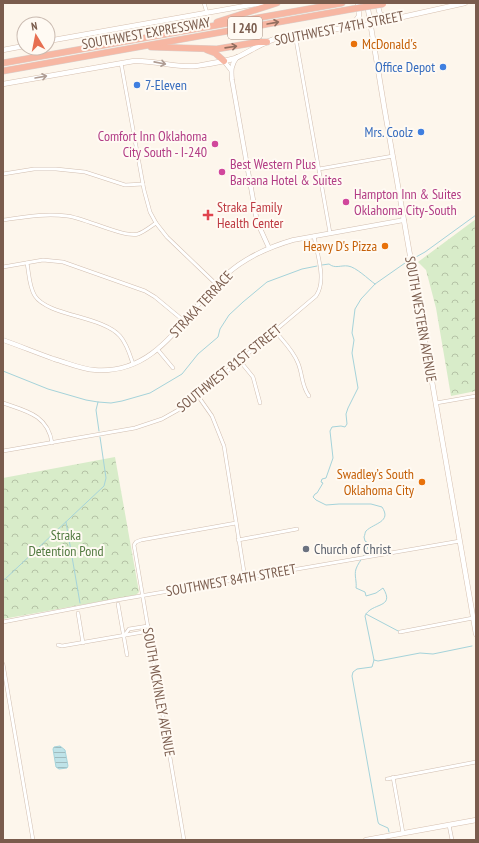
<svg xmlns="http://www.w3.org/2000/svg" width="479" height="843" font-family="'PT Sans Narrow',sans-serif">
<defs>
<pattern id="forest-crowns" width="20" height="18" patternUnits="userSpaceOnUse"><rect width="20" height="18" fill="#d8ecc9"/><path d="M2 6a3 3 0 1 1 6 0M12 15a3 3 0 1 1 6 0" fill="none" stroke="#b4c2a5"/></pattern>
<pattern id="water-rules" width="6" height="5" patternUnits="userSpaceOnUse"><rect width="6" height="5" fill="#bfe3e8"/><path d="M0 2.5h6" fill="none" stroke="#a0bbbe"/></pattern>
</defs>
<rect width="100%" height="100%" fill="#fdf6ec"/>
<g fill="url(#forest-crowns)">
<polygon points="476,219 476,391 451,396 436,308 426,270 418,262"/>
<polygon points="115,457 139,592 136,595 3,619 3,478"/>
</g>
<polygon fill="url(#water-rules)" stroke="#a5d3da" points="60,746 65,750 68,766 67,768 59,769 56,767 53,749 54,747"/>
<g fill="none" stroke-linecap="round" stroke-linejoin="round">
<g stroke="#a5d3da" stroke-width="1">
<polyline points="416,257 425,252 476,215"/>
<path d="M322 265 329 264C335 269 341 265 348 266 356 267 368 279 375 284"/>
<polyline points="3,371 48,389 86,400 98,402 111,403 122,401 150,393 182,374 198,354 218,337 220,329 229,315 243,302 267,282 302,269 317,266"/>
<polyline points="98,402 96,410 99,431"/>
<polyline points="66,522 80,603"/>
<polyline points="3,581 104,486 106,478 100,437"/>
<polyline points="366,614 400,632"/>
<polyline points="374,660 378,661 420,653 433,654 472,646"/>
<path d="M389 832 388 828 379 824 378 822 352 676 353 672 357 669 372 667 374 660 365 616C371 602 396 609 383 588L376 593 366 596 365 592 356 588C357 582 354 575 356 569 359 560 368 554 368 543L365 541 364 537C365 535 365 532 366 531 374 523 392 522 382 507L371 504H339L326 505 316 500 313 497 315 494 317 493 323 483 321 482 322 479 326 478 333 458 330 431 332 427 341 426 345 427 347 424 346 414 348 408 358 388 352 353 354 340 352 333 355 309 361 299 375 284 405 263"/>
</g>
<g stroke="#d1beb0" stroke-width="4">
<g id="minor">
<polyline points="204,3 207,13"/>
<polyline points="295,34 330,233"/>
<polyline points="121,63 144,190 150,212 156,223 167,237 216,284"/>
<polyline points="319,169 393,156"/>
<polyline points="3,174 34,169 56,169 85,172 125,185 143,184"/>
<path d="M3 220C24 217 45 213 67 216 85 218 124 238 138 234 144 232 150 227 156 223"/>
<path d="M27 263C29 273 29 287 35 296 48 316 103 316 120 336 127 344 130 355 133 364"/>
<polyline points="3,267 43,260 63,262 145,291 155,297 184,321"/>
<path d="M275 331C283 341 293 350 298 363 303 375 301 385 309 396"/>
<polyline points="158,350 173,368"/>
<polyline points="240,361 253,377 260,403"/>
<polyline points="198,396 212,416 224,446 245,578"/>
<path d="M3 403C26 411 48 415 52 443"/>
<polyline points="436,403 476,396"/>
<path d="M3 451 135 428 162 419 187 405 316 296C327 281 317 254 314 236"/>
<polyline points="238,540 297,529"/>
<polyline points="118,604 127,655"/>
<polyline points="78,613 83,643"/>
<polyline points="3,622 117,600 460,541"/>
<polyline points="400,632 473,618"/>
<polyline points="124,636 129,629 148,626"/>
<polyline points="58,645 62,646 149,631"/>
<polyline points="3,664 33,840"/>
<polyline points="393,777 403,833"/>
<polyline points="387,779 476,762"/>
<polyline points="449,825 452,840"/>
<polyline points="184,840 134,545 136,542 141,540 236,523"/>
</g>
</g>
<g stroke="#d1beb0" stroke-width="5">
<g id="tertiary">
<path d="M237 57C231 65 231 70 232 80L256 216 259 226 269 248"/>
<polyline points="224,61 231,70"/>
<path d="M3 340C20 346 37 353 54 359 68 363 81 369 95 370 161 375 185 310 227 274 246 257 269 247 293 240L404 220"/>
</g>
</g>
<g stroke="#d6c0b0" stroke-width="5.5">
<g id="secondary">
<polyline points="367,3 384,106 476,634"/>
<polyline points="377,3 380,14 391,19"/>
<polyline points="351,27 359,16 358,3"/>
<polyline points="48,41 262,3"/>
<polyline points="3,50 24,46"/>
<path d="M3 84 134 61C155 60 175 68 196 66 209 64 223 62 236 58 251 51 264 41 281 37L371 24 465 3"/>
<polyline points="366,840 476,820"/>
</g>
</g>
<g stroke="#dad1cd" stroke-width="7">
<g id="motorway">
<polyline points="217,22 277,3"/>
<polyline points="151,47 217,49 258,42 267,42"/>
<polyline points="207,50 215,53 224,61"/>
<polyline points="3,63 342,3"/>
<polyline points="3,71 352,9"/>
</g>
</g>
<use href="#minor" stroke="#fff" stroke-width="3"/>
<use href="#tertiary" stroke="#fff" stroke-width="4"/>
<use href="#secondary" stroke="#fff" stroke-width="4.5"/>
<use href="#motorway" stroke="#f7b7a3" stroke-width="6"/>
<g stroke="#dad1cd" stroke-width="7" stroke-linecap="butt">
<polyline id="motorway-bridge" points="352,9 383,4"/>
</g>
<use href="#motorway-bridge" stroke="#f7b7a3" stroke-width="6"/>
</g>
<defs><path id="oneway-shaft" d="M-6 0H5M1.5-3L5.5 0L1.5 3" fill="none" stroke-width="1.6" stroke-linecap="round" stroke-linejoin="round"/></defs>
<g stroke="#936e5e">
<use href="#oneway-shaft" transform="translate(273 23) rotate(-10)"/>
<use href="#oneway-shaft" transform="translate(231 47) rotate(-8)"/>
</g>
<g stroke="#af9d94">
<use href="#oneway-shaft" transform="translate(160 63) rotate(11)"/>
<use href="#oneway-shaft" transform="translate(41 77) rotate(-10)"/>
</g>
<g fill="#e8710a" stroke="#fffaf3" stroke-width="1.5">
<circle cx="354" cy="44" r="4"/>
<circle cx="385" cy="246" r="4"/>
<circle cx="422" cy="482" r="4"/>
</g>
<g fill="#3f7fe0" stroke="#fffaf3" stroke-width="1.5">
<circle cx="443" cy="67" r="4"/>
<circle cx="137" cy="85" r="4"/>
<circle cx="421" cy="132" r="4"/>
</g>
<g fill="#d1479c" stroke="#fffaf3" stroke-width="1.5">
<circle cx="215" cy="144" r="4"/>
<circle cx="222" cy="172" r="4"/>
<circle cx="346" cy="202" r="4"/>
</g>
<path fill="#e0444e" stroke="#fffaf3" stroke-width="1.5" d="M206 209h4v4h4v4h-4v4h-4v-4h-4v-4h4z"/>
<circle fill="#6b7280" stroke="#fffaf3" stroke-width="1.5" cx="306" cy="549" r="4"/>
<g text-anchor="middle" dominant-baseline="central" stroke-width="4" stroke-linejoin="round" paint-order="stroke">
<rect fill="#fffaf3" stroke="#a28b7f" stroke-width="1" x="228" y="17" width="34" height="22" rx="3"/>
<g font-size="13" font-weight="bold" fill="#7a5c4d">
<text x="245" y="28">I 240</text>
</g>
<g font-size="14" fill="#7a5c4d" stroke="#fffaf3">
<text transform="translate(339 28) rotate(-11)">SOUTHWEST 74TH STREET</text>
<text transform="translate(146 33) rotate(-10)">SOUTHWEST EXPRESSWAY</text>
<text transform="translate(201 304) rotate(-47)">STRAKA TERRACE</text>
<text transform="translate(421 319) rotate(80)">SOUTH WESTERN AVENUE</text>
<text transform="translate(229 368) rotate(-39)">SOUTHWEST 81ST STREET</text>
<text transform="translate(231 580) rotate(-10)">SOUTHWEST 84TH STREET</text>
<text transform="translate(159 692) rotate(80)">SOUTH MCKINLEY AVENUE</text>
</g>
<g font-size="14" fill="#c56008" stroke="#fffaf3" text-anchor="end">
<text x="362" y="44" text-anchor="start">McDonald's</text>
<text x="377" y="246">Heavy D's Pizza</text>
<text x="414" y="474">Swadley’s South<tspan x="414" dy="16">Oklahoma City</tspan></text>
</g>
<g font-size="14" fill="#366cbe" stroke="#fffaf3" text-anchor="end">
<text x="435" y="67">Office Depot</text>
<text x="145" y="85" text-anchor="start">7-Eleven</text>
<text x="413" y="132">Mrs. Coolz</text>
</g>
<g font-size="14" fill="#b23c85" stroke="#fffaf3" text-anchor="start">
<text x="207" y="136" text-anchor="end">Comfort Inn Oklahoma<tspan x="207" dy="16">City South - I-240</tspan></text>
<text x="230" y="164">Best Western Plus<tspan x="230" dy="16">Barsana Hotel &amp; Suites</tspan></text>
<text x="354" y="194">Hampton Inn &amp; Suites<tspan x="354" dy="16">Oklahoma City-South</tspan></text>
</g>
<g font-size="14" fill="#be3a42" stroke="#fffaf3" text-anchor="start">
<text x="217" y="207">Straka Family<tspan x="217" dy="16">Health Center</tspan></text>
</g>
<g font-size="14" fill="#537a41" stroke="#fffaf3">
<text x="66" y="535">Straka<tspan x="66" dy="16">Detention Pond</tspan></text>
</g>
<g font-size="14" fill="#5b616d" stroke="#fffaf3" text-anchor="start">
<text x="314" y="549">Church of Christ</text>
</g>
</g>
<rect width="479" height="843" fill="none" stroke="#7a5c4d" stroke-width="8"/>
<g transform="translate(36 36) rotate(350)"><circle r="19" fill="#fffaf3" stroke="#cabbb1"/>
<path d="M0-3L7 15L0 10L-7 15Z" fill="#e76f51"/>
<text y="-6" font-size="11" font-weight="bold" text-anchor="middle" fill="#7a5c4d">N</text>
</g>
</svg>
